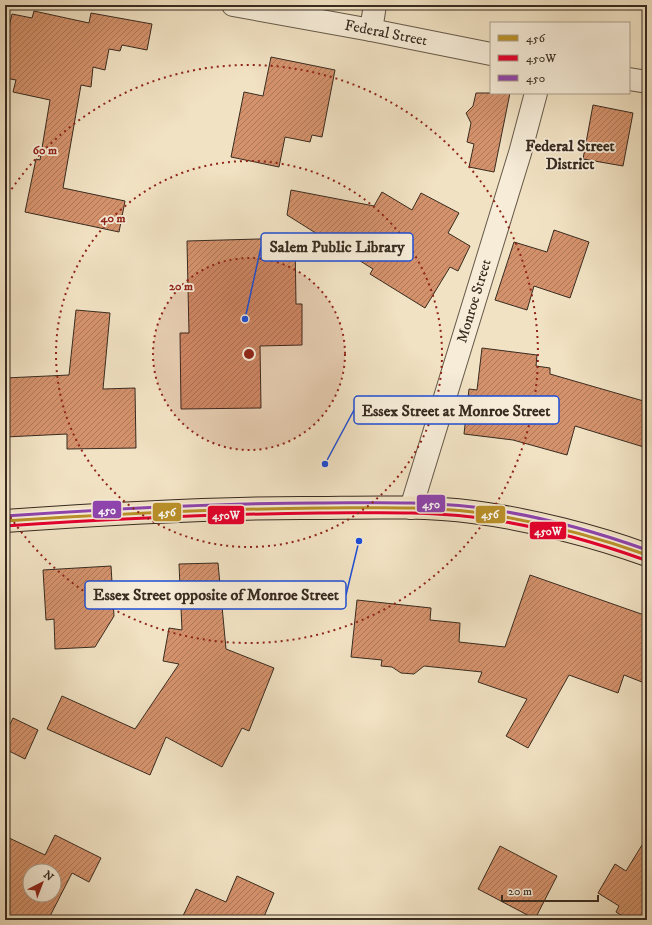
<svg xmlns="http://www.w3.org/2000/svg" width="652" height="925" font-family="'IM FELL DW Pica',serif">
<defs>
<pattern id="building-hatch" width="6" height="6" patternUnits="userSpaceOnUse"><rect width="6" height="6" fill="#d4926c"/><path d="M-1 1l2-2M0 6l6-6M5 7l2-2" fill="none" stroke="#ad7758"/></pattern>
</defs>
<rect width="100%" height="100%" fill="#f1e2c3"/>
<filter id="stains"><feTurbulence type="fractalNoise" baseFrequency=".005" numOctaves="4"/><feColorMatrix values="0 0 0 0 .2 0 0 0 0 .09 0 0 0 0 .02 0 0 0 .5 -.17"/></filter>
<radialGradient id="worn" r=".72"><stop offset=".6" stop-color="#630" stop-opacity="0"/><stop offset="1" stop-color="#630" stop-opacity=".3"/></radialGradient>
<g fill="url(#building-hatch)" stroke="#382b20" fill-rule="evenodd">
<polygon points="34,11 89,23 91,13 152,24 147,50 122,45 120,51 109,49 105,70 93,67 91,87 81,85 63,188 125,201 119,232 25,212 36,159 40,160 50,100 13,92 16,80 5,78 5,44 12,14 32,18"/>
<polygon points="271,57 335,70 322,137 312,135 310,142 285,137 279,167 231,157 244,92 263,96"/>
<polygon points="476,93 510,93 494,172 469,167 474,144 467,142 471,123 466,113 473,106"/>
<polygon points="593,105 633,113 623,166 583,159"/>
<polygon points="291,190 374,206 382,192 412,210 421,193 459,213 448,233 470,246 458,271 450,267 425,308 370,274 373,269 287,215"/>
<polygon points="554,230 589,242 570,298 534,286 527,310 495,300 514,242 547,252"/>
<polygon points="295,238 296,304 302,304 302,345 260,346 261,408 181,409 180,333 189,333 187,241"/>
<polygon points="76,310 110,313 103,389 135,388 136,448 67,449 67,434 5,437 5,378 69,375"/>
<polygon points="482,348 537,355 536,366 550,368 550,374 647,402 647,448 575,426 567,455 513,440 464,434 469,389 477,390"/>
<polygon points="218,563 226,649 274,668 249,731 242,728 222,767 166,737 150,775 47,729 62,696 135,729 179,664 163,661 169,628 182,630 179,564"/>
<polygon points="111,566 114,616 95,647 55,649 54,619 46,620 43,570"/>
<polygon points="530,575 647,616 647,684 624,675 618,693 569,675 528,748 506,736 527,699 478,682 482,672 424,666 414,674 401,673 392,667 381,666 382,660 351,657 357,600 431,608 430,620 460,623 459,642 505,647"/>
<polygon points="13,718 38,730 25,759 5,749 5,735"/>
<path d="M55 835 101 858 89 882 72 873 48 920H5V836L45 855ZM30 871H54V895H30Z"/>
<polygon points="647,837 647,920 629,920 616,912 619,906 598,893 615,864 626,871"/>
<polygon points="500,846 557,876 535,919 478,889"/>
<polygon points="237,876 274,893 263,919 266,920 181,920 196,889 226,902"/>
</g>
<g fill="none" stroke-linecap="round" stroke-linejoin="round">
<g stroke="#665949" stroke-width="24">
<g id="minor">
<polyline points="233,5 371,30 491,54"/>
<polyline points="371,30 375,5"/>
<polyline points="629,79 647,82"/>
<polyline points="411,508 520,153 536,93"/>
</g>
</g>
<g stroke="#382b20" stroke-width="24">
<path id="major" d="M5 521C104 514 202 508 301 508 358 508 417 505 473 512 528 519 595 536 647 555"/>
</g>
<use href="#minor" stroke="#f6ecd8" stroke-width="22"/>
<use href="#major" stroke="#f1e2c3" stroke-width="22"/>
<g stroke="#f6ecd8" stroke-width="6">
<path id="bus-1" d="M5 521C110 514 215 509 321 508 371 508 423 506 473 512 533 520 591 535 647 555"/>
</g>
<g stroke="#f6ecd8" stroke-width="6">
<path id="bus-2" d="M5 526C110 519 215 514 320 513 371 513 422 511 472 517 531 524 589 540 645 560"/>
</g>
<g stroke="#f6ecd8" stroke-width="6">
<path id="bus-3" d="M5 516C109 509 213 503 317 503 369 503 422 501 473 507 533 514 591 530 647 550"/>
</g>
<use href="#bus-1" stroke="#b99028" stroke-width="3"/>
<use href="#bus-2" stroke="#e4002b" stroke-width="3"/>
<use href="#bus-3" stroke="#8e44ad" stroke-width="3"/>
</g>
<circle cx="249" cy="354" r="96" fill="#8f2418" fill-opacity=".12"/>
<g fill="none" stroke="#8f2418" stroke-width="2" stroke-dasharray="2 4">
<circle cx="249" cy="354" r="96"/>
<circle cx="249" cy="354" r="193"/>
<path d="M5 199A289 289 0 1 1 5 509"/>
</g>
<g text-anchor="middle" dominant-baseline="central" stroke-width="3.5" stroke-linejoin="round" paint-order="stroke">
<g font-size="15" fill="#382b20" stroke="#f6ecd8">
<text transform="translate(386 33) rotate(11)">Federal Street</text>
<text transform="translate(474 301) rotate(-73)">Monroe Street</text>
</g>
<g font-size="16" font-weight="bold" fill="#382b20" stroke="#f6ecd8">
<text x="570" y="146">Federal Street<tspan x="570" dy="18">District</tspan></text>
</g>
</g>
<circle cx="249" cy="354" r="6" fill="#8f2418" stroke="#f6ecd8" stroke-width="2"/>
<g font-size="12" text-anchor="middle" font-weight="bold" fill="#8f2418" stroke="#f6ecd8" stroke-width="3.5" stroke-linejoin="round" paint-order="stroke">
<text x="45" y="154">60 m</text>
<text x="113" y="222">40 m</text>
<text x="181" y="290">20 m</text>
</g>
<path fill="none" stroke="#1d4ed8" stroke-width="1.5" d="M245 319L261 247M325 464L354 410M359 541L346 595"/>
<g fill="#1d4ed8" stroke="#f6ecd8" stroke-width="1.5">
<circle cx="245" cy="319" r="4"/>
<circle cx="325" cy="464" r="4"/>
<circle cx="359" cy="541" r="4"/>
</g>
<g fill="#f6ecd8" stroke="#1d4ed8" stroke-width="1.5">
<rect x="261" y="233" width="152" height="28" rx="4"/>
<rect x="354" y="396" width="205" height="28" rx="4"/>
<rect x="85" y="581" width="261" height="28" rx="4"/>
</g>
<g font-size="16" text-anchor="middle" font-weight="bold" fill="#382b20">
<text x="337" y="252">Salem Public Library</text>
<text x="456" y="416">Essex Street at Monroe Street</text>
<text x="216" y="600">Essex Street opposite of Monroe Street</text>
</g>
<g stroke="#f6ecd8" stroke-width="1.5">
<rect x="416" y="494" width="30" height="19" rx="4" fill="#8e44ad"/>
<rect x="92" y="500" width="30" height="19" rx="4" fill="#8e44ad"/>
<rect x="152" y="502" width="30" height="20" rx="4" fill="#b99028"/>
<rect x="475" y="505" width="31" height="19" rx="4" fill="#b99028"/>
<rect x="207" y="505" width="38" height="20" rx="4" fill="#e4002b"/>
<rect x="529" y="521" width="38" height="19" rx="4" fill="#e4002b"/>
</g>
<g font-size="11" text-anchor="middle" font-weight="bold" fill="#fff">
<text x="431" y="508">450</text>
<text x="107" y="514">450</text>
<text x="167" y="516">456</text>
<text x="490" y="518">456</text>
<text x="226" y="519">450W</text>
<text x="548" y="535">450W</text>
</g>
<rect width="652" height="925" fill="none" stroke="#f1e2c3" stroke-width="20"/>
<rect x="6" y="6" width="640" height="913" fill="none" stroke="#382b20" stroke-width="2"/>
<rect x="10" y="10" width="632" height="905" fill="none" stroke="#382b20"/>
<rect x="490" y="22" width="140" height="72" fill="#f6ecd8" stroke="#aa9f8e"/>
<rect x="498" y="35" width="20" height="6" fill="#b99028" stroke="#aa9f8e"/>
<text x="526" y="42" font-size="12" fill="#382b20">456</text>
<rect x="498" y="55" width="20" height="6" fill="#e4002b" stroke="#aa9f8e"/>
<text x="526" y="62" font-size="12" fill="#382b20">450W</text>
<rect x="498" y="75" width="20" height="6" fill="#8e44ad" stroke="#aa9f8e"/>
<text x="526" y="82" font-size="12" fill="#382b20">450</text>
<g transform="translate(42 883) rotate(42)"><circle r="19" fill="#f6ecd8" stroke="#aa9f8e"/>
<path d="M0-3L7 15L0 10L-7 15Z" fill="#8f2418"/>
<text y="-6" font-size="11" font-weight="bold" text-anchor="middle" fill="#382b20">N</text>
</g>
<path d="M502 895v6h96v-6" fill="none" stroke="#382b20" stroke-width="2"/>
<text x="508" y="895" font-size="12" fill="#382b20" stroke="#f6ecd8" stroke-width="3" paint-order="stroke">20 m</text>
<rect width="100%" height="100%" filter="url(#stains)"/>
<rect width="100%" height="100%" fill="url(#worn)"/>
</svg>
